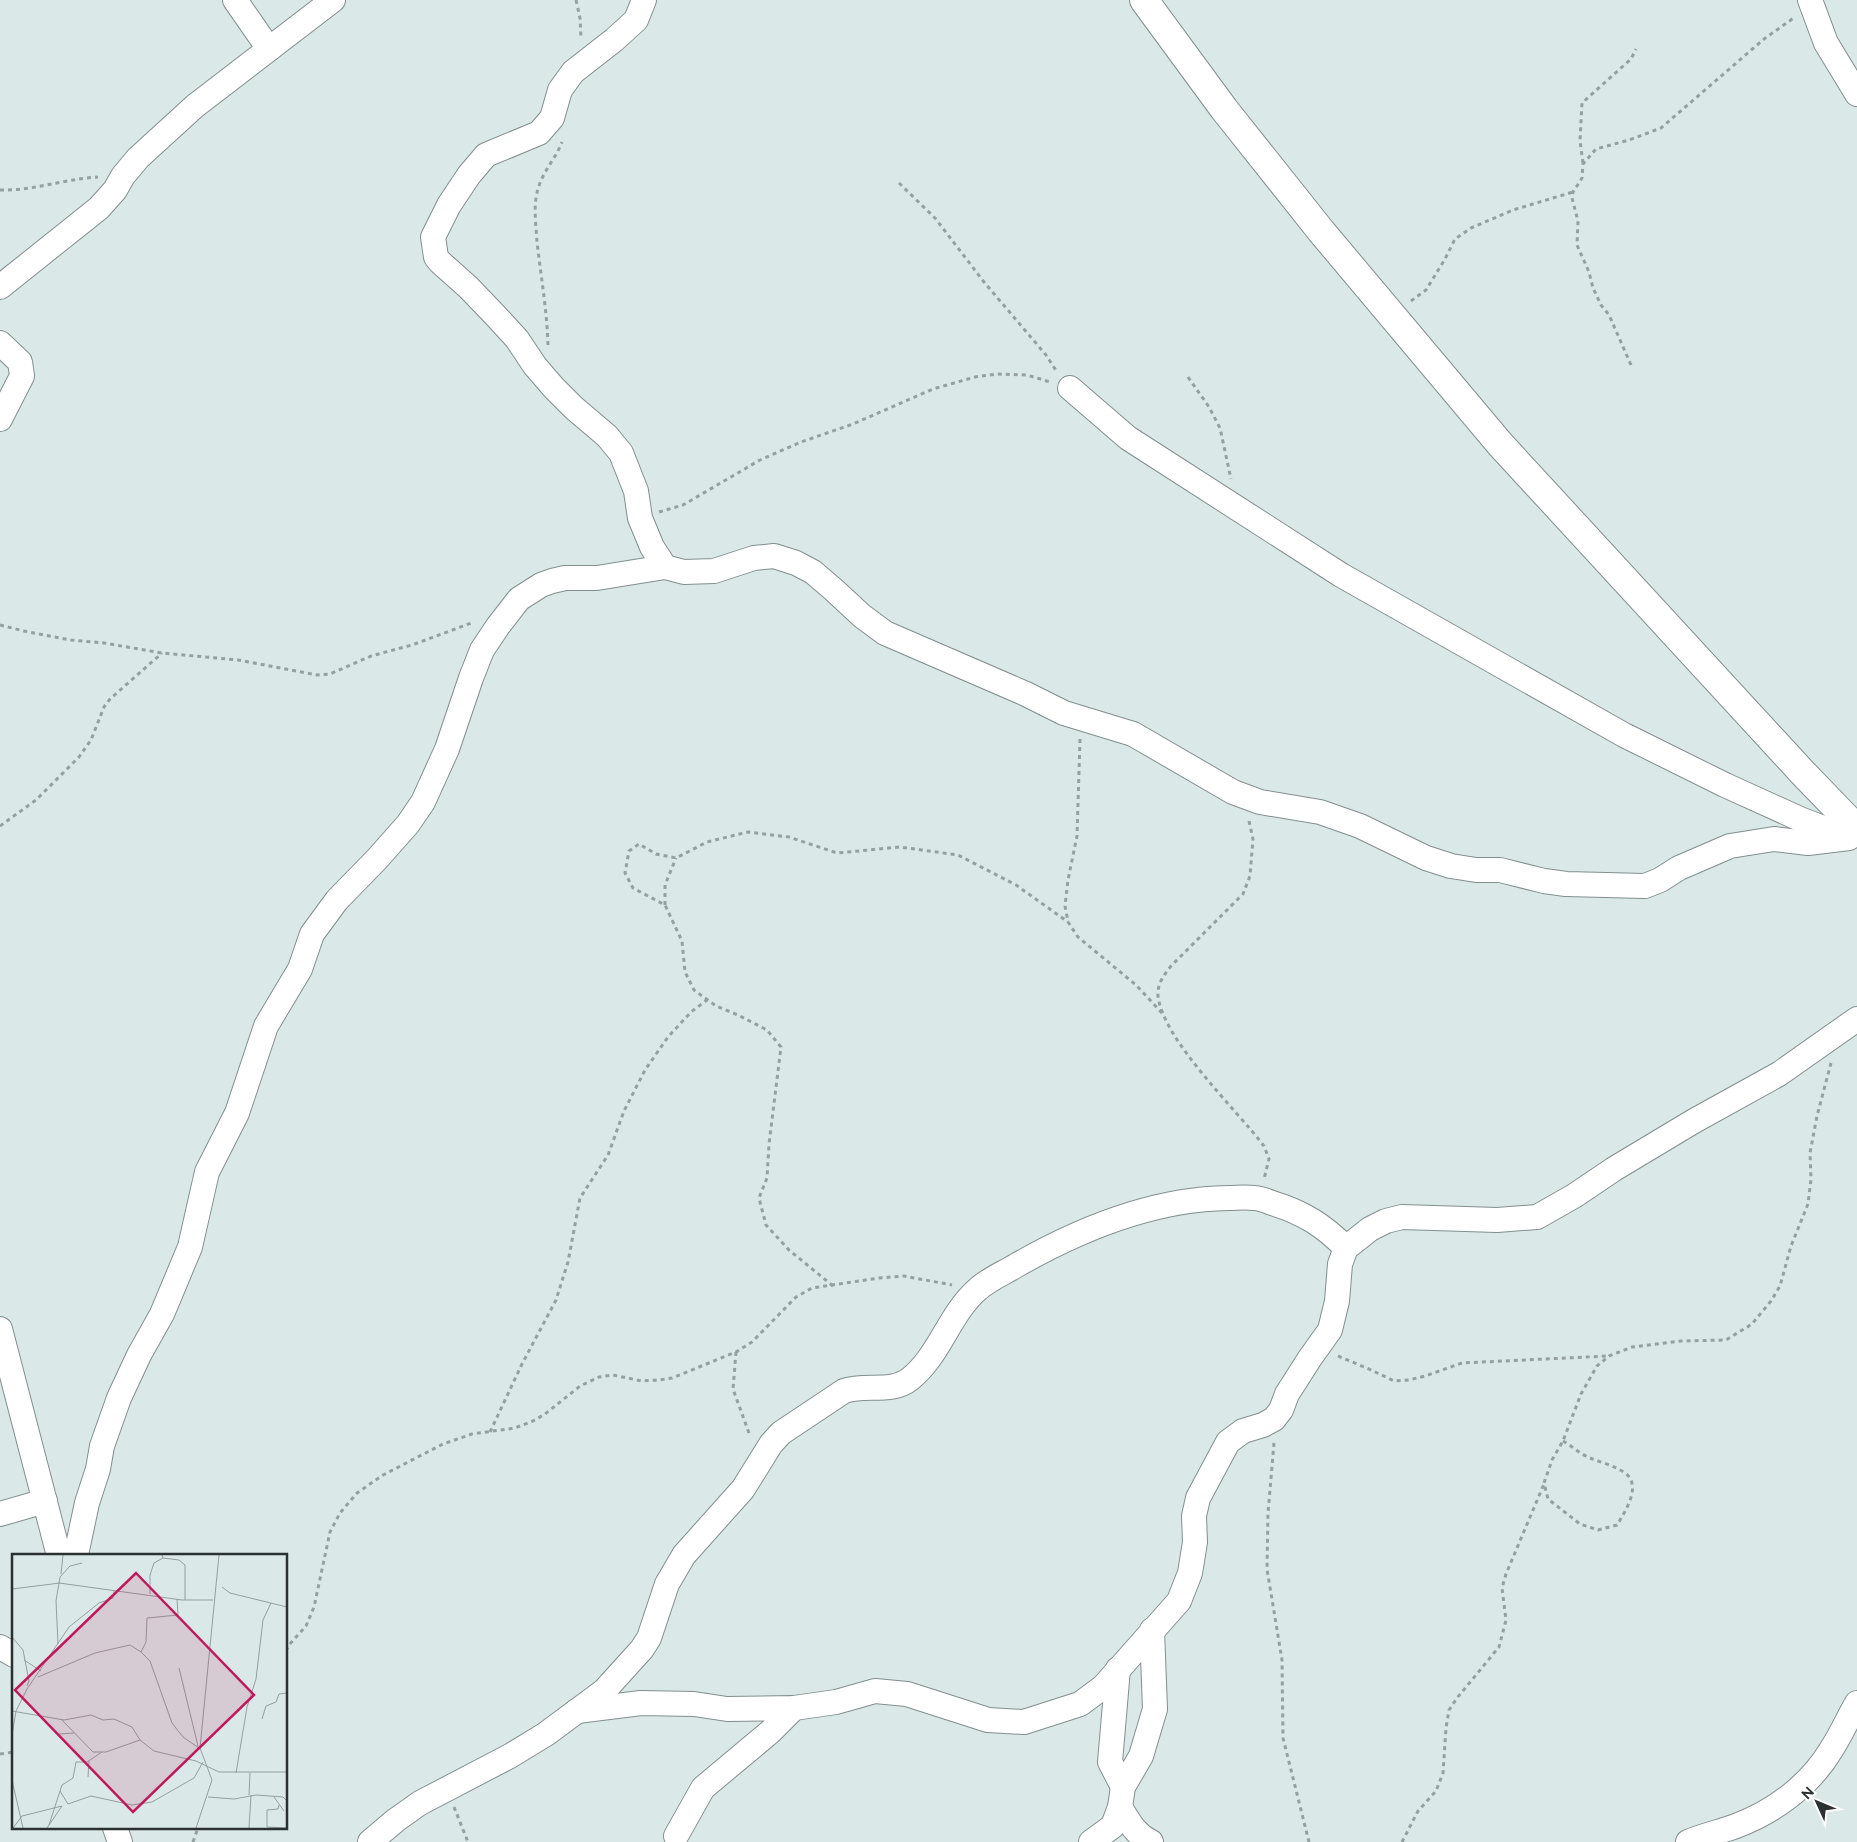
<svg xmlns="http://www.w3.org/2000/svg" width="1857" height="1842" font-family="Raleway,sans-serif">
<rect width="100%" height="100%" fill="#dae9e8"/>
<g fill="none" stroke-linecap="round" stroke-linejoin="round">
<g stroke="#818f8e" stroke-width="26">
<g id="street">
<polyline points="235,0 269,49"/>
<polyline points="644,0 636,20 614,40 573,72 560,90 552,118 539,133 486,155 469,175 449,205 433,237 436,257 440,262 468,287 494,314 517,339 535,366 554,388 574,408 607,436 621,453 636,491 640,518 652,547 665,567 684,572 714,571 754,558 774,556 796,563 813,572 834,590 862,616 885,633 1026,694 1064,713 1133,734 1233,792 1260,802 1320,812 1360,826 1426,858 1451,866 1476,870 1500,870 1544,881 1566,884 1645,886 1660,880 1679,868 1730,846 1774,839 1808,843 1849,838"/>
<polyline points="1810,0 1826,43 1857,94"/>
<polyline points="0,287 99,208 115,190 123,176 138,158 195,106 333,0"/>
<polyline points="0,343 20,362 22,376 0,419"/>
<polyline points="1070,388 1128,438 1341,575 1624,735 1725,785 1800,819 1846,837"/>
<polyline points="0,1329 59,1556"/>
<polyline points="0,1514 45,1501"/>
<polyline points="74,1556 77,1550 87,1503 98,1469 102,1446 119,1398 139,1355 162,1314 190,1247 207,1172 237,1113 266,1026 300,969 312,934 337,900 377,859 408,824 423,802 447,749 471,678 482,650 498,626 519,599 541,585 552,581 565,578 597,578 665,567"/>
<polyline points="0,1647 14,1655"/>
<polyline points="1118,1669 1110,1762 1123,1787"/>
<polyline points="577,1711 641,1703 694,1704 727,1709 794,1708 836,1702 875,1691 907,1694 988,1720 1024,1722 1080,1704 1103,1687 1179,1601 1190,1573 1195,1542 1194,1516 1198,1498 1228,1442 1243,1431 1263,1425 1274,1419 1281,1410 1287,1394 1310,1358 1330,1330 1337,1301 1340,1264 1346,1248 1370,1229 1386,1221 1402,1217 1497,1220 1537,1217 1574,1196 1614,1169 1694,1121 1779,1074 1857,1019"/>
<path d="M1120 1807C1129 1822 1135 1834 1151 1842"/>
<polyline points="115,1828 120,1842"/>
<polyline points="676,1836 703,1788 770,1732 794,1708"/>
<path d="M370 1842 396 1820 420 1803 510 1756 546 1734 604 1691 642 1649 649 1638 667 1584 684 1555 743 1489 771 1444 781 1433 844 1391C865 1383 891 1394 910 1379 940 1355 949 1314 978 1289 989 1279 1004 1273 1017 1265 1080 1229 1154 1199 1228 1198 1236 1198 1246 1197 1254 1198 1260 1198 1267 1201 1272 1203 1304 1213 1323 1225 1346 1248"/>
<polyline points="1091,1842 1113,1826 1120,1807 1123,1787 1141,1756 1155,1709 1152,1630"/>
<path d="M1688 1842C1704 1835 1720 1832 1736 1826 1774 1812 1810 1785 1831 1750 1841 1735 1848 1718 1857 1703"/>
</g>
</g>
<g stroke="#818f8e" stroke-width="30">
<polyline id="secondary" points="1144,0 1224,109 1321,231 1500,444 1802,772 1857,829"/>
</g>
<g stroke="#95a09f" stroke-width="3" stroke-dasharray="4 4" stroke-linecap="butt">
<polyline points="576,0 580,18 581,38"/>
<polyline points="1583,163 1580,141 1582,103 1631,59 1636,49"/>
<polyline points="899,183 935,218 984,282 1046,355 1057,372"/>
<path d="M0 190C33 191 64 179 98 177"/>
<polyline points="1411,301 1426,290 1445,259 1455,239 1471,228 1513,210 1573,192"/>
<path d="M548 345C547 311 541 277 537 242 536 225 533 205 538 189 543 171 556 158 562 142"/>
<polyline points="1631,365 1609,315 1601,305 1593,288 1589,272 1577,245 1578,221 1572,198 1573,192 1582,178 1583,164 1596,149 1629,140 1661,128 1764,39 1795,17"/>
<polyline points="1188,377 1209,407 1220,428 1231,479"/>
<polyline points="659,512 683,505 760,460 801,442 853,424 933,389 975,377 997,374 1027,375 1050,382"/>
<polyline points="0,625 28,632 71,640 104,643 162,653 238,660 317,675 330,674 371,656 412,645 474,622"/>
<polyline points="1080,739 1077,836 1068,880 1065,906 1068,922 1078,937 1136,985 1162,1013"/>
<path d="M1249 821 1253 839 1250 876 1243 894 1171 966C1164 975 1157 984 1158 996 1163 1040 1236 1109 1264 1146L1269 1159 1264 1179"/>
<polyline points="0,826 36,800 79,757 91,740 104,707 110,699 162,653"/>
<polyline points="665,905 665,885 676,858"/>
<polyline points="833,1286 789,1250 766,1225 759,1198 767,1178 769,1144 781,1047 767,1030 738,1015 716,1006 694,990 685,972 682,941 665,905 633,888 625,873 629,851 639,844 656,854 676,858 707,842 748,832 789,837 837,853 900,847 958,855 1016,885 1068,922"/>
<polyline points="736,1352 733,1389 750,1436"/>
<polyline points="1338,1356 1369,1369 1394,1381 1409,1380 1425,1376 1462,1363 1608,1356"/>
<polyline points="490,1432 522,1364 556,1300 568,1262 580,1198 608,1155 624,1111 645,1070 668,1037 691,1012 707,1000"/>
<path d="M1563 1441C1572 1446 1580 1454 1590 1458 1600 1462 1612 1465 1622 1471 1644 1483 1626 1510 1617 1525L1598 1530 1580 1524 1548 1499 1544 1483 1552 1460 1563 1441 1581 1394 1597 1366 1609 1356 1632 1347 1681 1341 1726 1340 1752 1324 1771 1301 1780 1286 1791 1246 1808 1204 1811 1179 1810 1153 1817 1116 1831 1063"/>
<polyline points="1274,1443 1268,1513 1267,1569 1282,1660 1283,1738 1309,1842"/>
<polyline points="286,1651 289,1645 306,1626 314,1607 330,1532 340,1513 357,1493 383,1475 443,1444 472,1434 515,1428 533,1421 545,1414 580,1386 599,1377 613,1375 642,1381 659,1380 672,1378 736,1352 752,1342 796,1297 812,1288 879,1278 904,1276 952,1285"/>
<polyline points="0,1754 14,1752"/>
<polyline points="454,1807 468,1842"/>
<polyline points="193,1842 198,1828"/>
<polyline points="1402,1842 1418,1811 1436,1791 1443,1773 1446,1728 1449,1710 1457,1698 1499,1647 1506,1620 1502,1588 1506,1574 1544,1484"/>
</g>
<use href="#street" stroke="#fff" stroke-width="24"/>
<use href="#secondary" stroke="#fff" stroke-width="28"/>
</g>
<g transform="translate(12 1554)">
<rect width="275" height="275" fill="#dae9e8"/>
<path fill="none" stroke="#949f9e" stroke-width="1" d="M150 1 151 4 167 6 173 11V46M49 20 51 1M47 29 170 46H201M210 33 218 39 275 53M0 35 48 29M138 40V21L142 9 151 4M165 45 166 61 135 64 134 88 129 98 138 107 160 169 171 183 187 194M0 83 11 96 17 127 15 132M46 90 44 47 48 23 58 12 70 9M12 106 29 117M167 114 186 192M26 123 83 99 118 91 129 98M0 157 52 166 79 161 91 166 102 165 120 173 128 186M49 165 81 198H94L128 186 142 197 184 207 207 218H275M250 165 254 152 264 148 267 140 275 139M47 180 62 179M0 181 4 157 15 135 57 73 87 49 101 44 102 37M224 219 235 153 244 125 251 66 259 49M76 223 77 207M0 226 11 274M48 237 56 250 79 242 120 251 140 248 182 224 191 208M237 241 238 219M196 243 222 245 244 241 271 243 275 247M262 243 272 257M37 271 50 231 61 224 64 208H75L90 198M255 273V256L266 255 267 251M255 273 274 274M1 274 10 262 50 252M35 274 50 252M184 274 200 226 188 194 207 1M237 274 239 241"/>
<path fill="#c2185b" fill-opacity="0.15" stroke="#c2185b" stroke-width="2.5" d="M124 19 242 141 121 258 3 136Z"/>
<rect width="275" height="275" fill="none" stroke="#2b3130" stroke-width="2.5"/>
</g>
<g transform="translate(1817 1802) rotate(314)" stroke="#ffffff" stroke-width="4" paint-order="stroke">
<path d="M0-4L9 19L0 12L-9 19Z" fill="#2b3130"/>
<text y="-8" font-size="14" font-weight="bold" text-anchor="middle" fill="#2b3130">N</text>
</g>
</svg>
